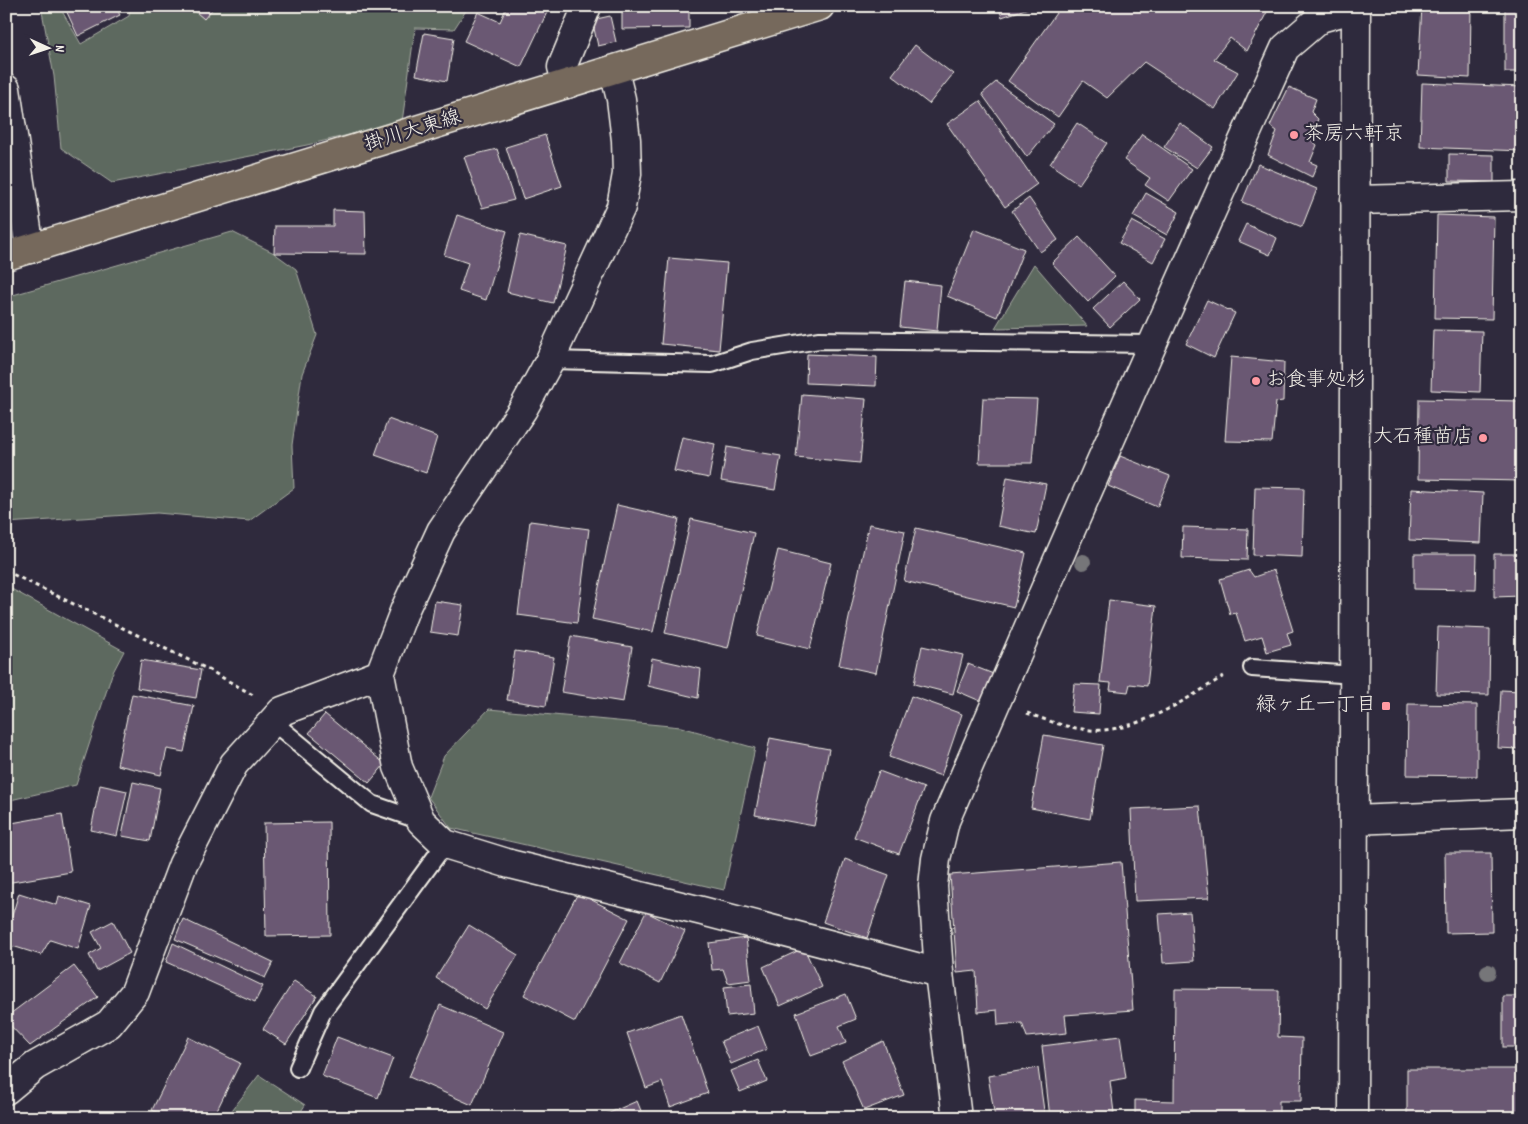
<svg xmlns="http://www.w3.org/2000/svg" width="1528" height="1124" font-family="Dekko,'Klee One',sans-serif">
<rect width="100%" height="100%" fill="#2f2a3d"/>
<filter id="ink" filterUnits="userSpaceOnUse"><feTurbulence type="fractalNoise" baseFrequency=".02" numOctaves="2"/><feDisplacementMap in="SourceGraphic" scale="10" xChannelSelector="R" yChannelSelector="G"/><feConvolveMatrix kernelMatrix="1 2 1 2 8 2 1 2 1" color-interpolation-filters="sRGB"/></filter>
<g filter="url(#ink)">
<g fill="#5d695e" stroke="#a8ada3">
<polygon points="41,6 59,6 81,44 129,16 131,6 469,6 454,29 415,28 402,122 307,145 112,183 61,148 54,76"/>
<polygon points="232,232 274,253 296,269 317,335 302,374 292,445 294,488 249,521 157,513 6,523 6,297"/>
<polygon points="1034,264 1087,326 995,328"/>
<polygon points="6,586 124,651 112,674 76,785 6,801"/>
<polygon points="489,709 681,727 755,748 724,890 451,828 428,797 444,756"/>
<polygon points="259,1075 305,1105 297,1118 226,1118"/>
<polygon points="811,1111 835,1118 793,1118"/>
</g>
<g fill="#6b5973" stroke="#f4f1e8">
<polygon points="64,6 115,6 120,15 78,36"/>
<polygon points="189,6 215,6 204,19"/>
<polygon points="507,6 550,6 521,67 464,41 478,12 500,22"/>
<polygon points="622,6 689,6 689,28 622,29"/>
<polygon points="998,6 1034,6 1002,17"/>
<polygon points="1061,6 1270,6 1247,51 1230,38 1214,59 1238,72 1215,109 1144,62 1107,98 1083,81 1058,117 1008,81"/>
<polygon points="1422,6 1471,6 1470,78 1418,75"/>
<rect x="1505" y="7" width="17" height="65"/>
<polygon points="610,16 616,42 598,46 592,20"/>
<polygon points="424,33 454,38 447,81 416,75"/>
<polygon points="915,45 953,74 929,104 892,75"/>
<polygon points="996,82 1054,124 1027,157 982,94"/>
<polygon points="1422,83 1522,87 1522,151 1420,147"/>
<polygon points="1289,87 1316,99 1311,112 1318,119 1310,139 1317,145 1310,162 1317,165 1312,177 1268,155 1277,131 1270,126"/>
<polygon points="980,101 1037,184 1005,207 947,124"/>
<polygon points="1077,123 1107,143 1079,184 1050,164"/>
<polygon points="1180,123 1213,147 1197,168 1164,147"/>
<polygon points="1142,134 1192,169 1169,201 1145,185 1150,178 1124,160"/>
<polygon points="545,135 562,186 523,199 506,147"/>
<polygon points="497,149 514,200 482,208 464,157"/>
<polygon points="1449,154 1494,155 1494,182 1449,181"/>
<polygon points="1258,164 1317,189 1302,227 1242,202"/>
<polygon points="1146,193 1179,212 1167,235 1133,216"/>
<polygon points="1029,198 1058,240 1040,252 1012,211"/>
<polygon points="333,210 365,211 366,254 274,253 275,226 333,226"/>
<polygon points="457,215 507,231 486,300 459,291 468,263 444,255"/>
<polygon points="1437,215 1494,217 1492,319 1435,318"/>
<polygon points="1132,221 1165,239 1153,262 1119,243"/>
<polygon points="1246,224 1277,238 1270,255 1238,241"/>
<polygon points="974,229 1024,249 997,317 947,296"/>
<polygon points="520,235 567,246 553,303 507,292"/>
<polygon points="1079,237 1115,276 1088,302 1052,263"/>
<polygon points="669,258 727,263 719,350 661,344"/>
<polygon points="905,281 941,285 937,331 900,327"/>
<polygon points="1123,281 1140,299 1110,327 1093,309"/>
<polygon points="1207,300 1235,313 1214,358 1186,344"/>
<polygon points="1433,330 1482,331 1480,392 1431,390"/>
<polygon points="807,354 877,357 876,386 806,383"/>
<polygon points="1231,357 1284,362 1283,401 1276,402 1272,442 1225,441"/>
<polygon points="802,394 866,399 860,463 796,457"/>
<polygon points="983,398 1037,399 1032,463 979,463"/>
<polygon points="1419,399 1522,401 1522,481 1418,479"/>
<polygon points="388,419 437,437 426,473 375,455"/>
<polygon points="682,437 715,444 709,478 674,471"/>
<polygon points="727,447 781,456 775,490 721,481"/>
<polygon points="1120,456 1170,476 1157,507 1108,486"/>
<polygon points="1007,477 1046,484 1036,534 998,526"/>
<polygon points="1255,487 1304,488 1302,557 1253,555"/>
<polygon points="1411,489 1483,493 1481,543 1409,540"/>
<polygon points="617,505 679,519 653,632 592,619"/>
<polygon points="691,519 754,533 728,648 665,633"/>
<polygon points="530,521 589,529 577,623 518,615"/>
<polygon points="869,524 905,531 876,673 839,665"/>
<polygon points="1183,527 1248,529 1247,560 1182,558"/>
<polygon points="916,528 1026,553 1014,607 904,581"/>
<polygon points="778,550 831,563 810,649 757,636"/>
<polygon points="1414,554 1477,554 1476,590 1414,589"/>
<polygon points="1494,554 1522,554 1522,596 1494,597"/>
<polygon points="1249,570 1254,577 1274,570 1293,631 1287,633 1291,645 1267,652 1262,636 1245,641 1236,613 1230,614 1220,579"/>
<polygon points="1109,600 1156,606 1147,686 1130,684 1128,692 1110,690 1111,683 1100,682"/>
<polygon points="435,601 463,605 458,636 430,632"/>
<polygon points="1438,627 1490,629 1489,695 1436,694"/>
<polygon points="571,636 632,647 623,702 561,692"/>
<polygon points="922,646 963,655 953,694 914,684"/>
<polygon points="515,651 554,657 546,706 507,700"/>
<polygon points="652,658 701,669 698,698 648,686"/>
<polygon points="141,660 201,670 196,698 137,688"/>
<polygon points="968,664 996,675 985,703 957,691"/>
<polygon points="1074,684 1101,685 1099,714 1071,712"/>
<polygon points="1501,690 1521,691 1519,749 1498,748"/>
<polygon points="132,694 194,706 184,752 167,749 161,775 117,765"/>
<polygon points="911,696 962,714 941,776 889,757"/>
<polygon points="1408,704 1477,705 1477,776 1407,775"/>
<polygon points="325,714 385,764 369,783 309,733"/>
<polygon points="1044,735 1103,745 1090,819 1031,808"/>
<polygon points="770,738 829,749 814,826 755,815"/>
<polygon points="879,771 924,788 899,854 854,837"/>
<polygon points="133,782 160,788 150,841 122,836"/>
<polygon points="100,785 127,791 117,836 91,830"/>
<polygon points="1200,806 1209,898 1135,901 1131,809"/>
<polygon points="62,814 71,872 6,883 6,824"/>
<polygon points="329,822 330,935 266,936 264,823"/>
<polygon points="1445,853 1491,853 1492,932 1446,933"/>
<polygon points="845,859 889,875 867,938 823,922"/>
<polygon points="1121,862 1133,1010 1065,1015 1067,1033 1027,1037 1022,1023 998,1025 997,1010 978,1012 976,971 957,973 950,875"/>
<polygon points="19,893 57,905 59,896 91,906 78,949 50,940 41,955 6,944 6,935"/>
<polygon points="578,893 629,919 575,1022 524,995"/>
<polygon points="646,912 685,931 660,983 620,963"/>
<polygon points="1190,912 1194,961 1163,963 1159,914"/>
<polygon points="183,919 273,962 265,978 175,939"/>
<polygon points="113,921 130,953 97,971 89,955 101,948 92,932"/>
<polygon points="469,925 518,955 485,1009 436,978"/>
<polygon points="746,938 751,980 728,983 723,969 712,970 709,943"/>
<polygon points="173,943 263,986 255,1002 166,962"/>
<polygon points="804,948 822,987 780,1006 763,967"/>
<polygon points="74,966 98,997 30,1046 6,1021 6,1017"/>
<polygon points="294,981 317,996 286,1044 263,1029"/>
<polygon points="751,984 754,1013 727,1016 724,987"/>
<polygon points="1175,989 1279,990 1278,1037 1302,1038 1301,1101 1279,1101 1279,1118 1135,1118 1135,1100 1174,1101"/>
<polygon points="846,994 856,1019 839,1026 846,1043 811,1056 796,1013"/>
<rect x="1503" y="996" width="19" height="51"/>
<polygon points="440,1005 503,1032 472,1105 409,1077"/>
<polygon points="681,1014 708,1093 670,1107 662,1082 646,1088 627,1033"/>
<polygon points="758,1026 767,1049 731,1064 721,1041"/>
<polygon points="1120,1036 1126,1078 1110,1081 1114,1113 1080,1118 1050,1118 1042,1046"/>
<polygon points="188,1037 240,1063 213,1118 167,1118 152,1110"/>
<polygon points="337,1037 393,1058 378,1098 322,1076"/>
<polygon points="883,1041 904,1095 864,1110 842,1061"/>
<polygon points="758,1060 767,1081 740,1092 731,1071"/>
<polygon points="1038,1068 1045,1118 995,1118 988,1076"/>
<rect x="1407" y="1069" width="115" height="49"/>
<polygon points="637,1101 644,1118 606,1118 605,1115"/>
</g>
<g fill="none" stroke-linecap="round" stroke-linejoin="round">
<g stroke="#f4f1e8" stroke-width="20">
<g id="lane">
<polyline points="550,360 712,364 752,351 819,340 1154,344"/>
<polyline points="1252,668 1355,675"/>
<polyline points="273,722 372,804 421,821"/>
<polyline points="298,1068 323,1011 445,844"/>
</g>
</g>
<g stroke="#f4f1e8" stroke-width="31">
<g id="street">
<polyline points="614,71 621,99 626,140 627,174 621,207 550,360 523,409 441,531 405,609 380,674 398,767 421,821 445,844 510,864 702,911 939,973"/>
<polyline points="567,84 562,67 587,6"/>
<polyline points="1354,820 1522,813"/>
<polyline points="6,1090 35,1066 109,1024 135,992 183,864 234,764 282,711 380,674"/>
<path d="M957 1118 939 973 933 886 936 859 945 821C1056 562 1169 304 1285 48L1320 18 1356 8"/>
</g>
</g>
<g stroke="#f4f1e8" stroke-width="31">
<g id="secondary">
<polyline points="6,89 30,249"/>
<polyline points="1355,200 1522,196"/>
<polyline points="1353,1118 1356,6"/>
</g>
</g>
<g stroke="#f4f1e8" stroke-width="31">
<polyline id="primary" points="6,256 820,6"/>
</g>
<g stroke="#f4f1e8" stroke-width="3" stroke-dasharray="4 4" stroke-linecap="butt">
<polyline points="6,571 209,670 253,695"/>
<path d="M1027 713C1048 721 1068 728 1090 730 1136 734 1190 697 1227 674"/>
</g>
<use href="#lane" stroke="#2f2a3d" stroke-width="16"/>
<use href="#street" stroke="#2f2a3d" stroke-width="28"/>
<use href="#secondary" stroke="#2f2a3d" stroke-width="28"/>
<use href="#primary" stroke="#76695c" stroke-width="28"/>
</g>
<g fill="#767679">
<circle cx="1083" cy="562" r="8"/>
<circle cx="1488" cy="972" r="8"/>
</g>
</g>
<g fill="#ff9aa2" stroke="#2f2a3d" stroke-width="2">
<circle cx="1294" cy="135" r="5"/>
<circle cx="1256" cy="381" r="5"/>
<circle cx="1483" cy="438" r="5"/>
<rect x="1381" y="701" width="10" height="10" rx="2.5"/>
</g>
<g text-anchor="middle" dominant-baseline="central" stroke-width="4.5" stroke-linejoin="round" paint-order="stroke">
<g font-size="20" fill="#f4f1e8" stroke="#2f2a3d">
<text transform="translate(413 132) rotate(-17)">掛川大東線</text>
</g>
<g font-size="20" fill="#f4f1e8" stroke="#2f2a3d" text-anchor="start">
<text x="1304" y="135">茶房六軒京</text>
<text x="1266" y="381">お食事処杉</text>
<text x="1473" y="438" text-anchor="end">大石種苗店</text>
<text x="1376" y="706" text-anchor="end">緑ヶ丘一丁目</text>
</g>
</g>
<rect width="1528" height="1124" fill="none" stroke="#2f2a3d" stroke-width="25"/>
<rect x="12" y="12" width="1503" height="1099" fill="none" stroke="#f4f1e8" stroke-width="2" filter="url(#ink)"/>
<g transform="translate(48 48) rotate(93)" stroke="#2f2a3d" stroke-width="4" paint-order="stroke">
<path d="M0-4L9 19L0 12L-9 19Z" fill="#f4f1e8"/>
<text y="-8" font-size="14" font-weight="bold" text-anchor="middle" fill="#f4f1e8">N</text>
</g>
</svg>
